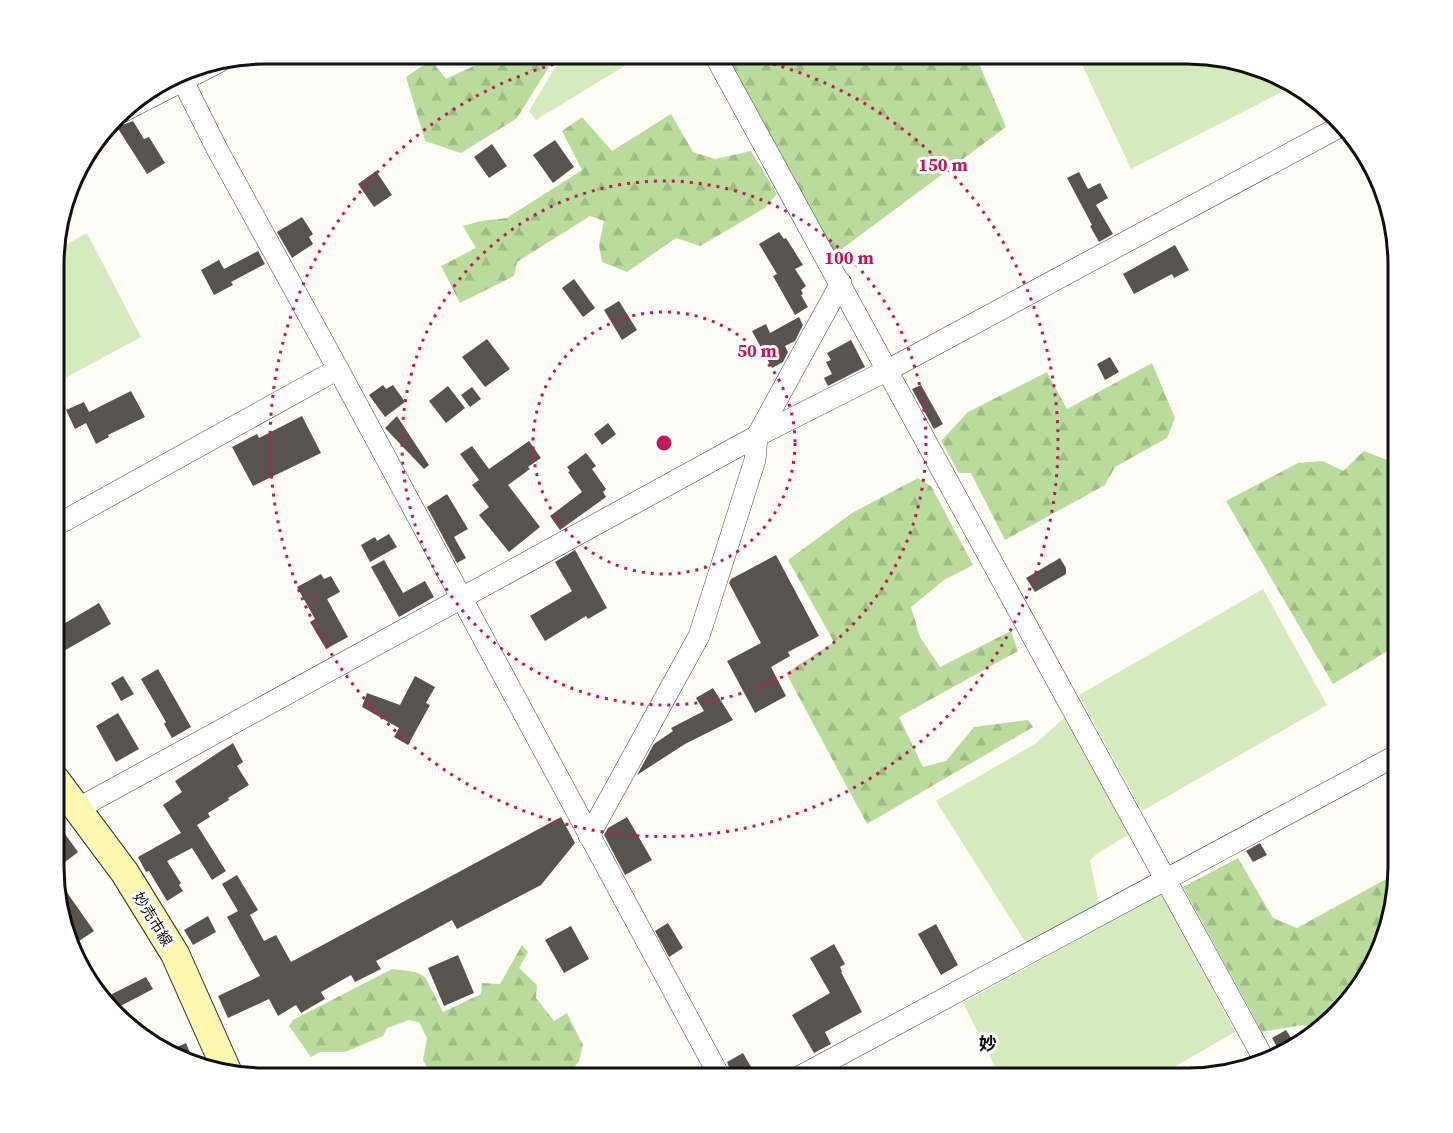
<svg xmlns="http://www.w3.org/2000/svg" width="1453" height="1133" font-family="'Source Serif 4','Noto Sans JP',serif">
<defs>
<pattern id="forest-firs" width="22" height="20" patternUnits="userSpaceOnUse" patternTransform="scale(1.5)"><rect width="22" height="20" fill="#b9dc9c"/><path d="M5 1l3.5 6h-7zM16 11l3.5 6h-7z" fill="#9ebc85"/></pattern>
</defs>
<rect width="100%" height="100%" fill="#fffdf5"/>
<g fill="#d5ebbd">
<polygon points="563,54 644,54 536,120 529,111"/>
<polygon points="1077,54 1201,54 1268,70 1282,92 1131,169"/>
<polygon points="87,233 141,337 56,383 56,250"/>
<polygon points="1263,589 1327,705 1142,811 1079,695"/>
<polygon points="1065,717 1130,834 1098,853 1090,860 1099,905 1026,943 936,801 1035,744"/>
<polygon points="1162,893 1235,1032 1153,1079 1001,1079 963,1003"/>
</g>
<g fill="url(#forest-firs)">
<polygon points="499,54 557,54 517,118 461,153 425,141 406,77 431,60 446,79"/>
<polygon points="724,54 975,54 1006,127 835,254"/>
<polygon points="671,114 693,152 715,159 751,151 777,194 765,208 700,246 676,238 627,272 602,262 599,245 604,221 590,216 517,262 514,276 460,303 441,266 476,248 463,226 481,221 507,218 582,170 562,131 582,117 612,151"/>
<polygon points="1152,363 1175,418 1167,438 1115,467 1105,485 1005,540 971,473 959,473 941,441 968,412 1047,372 1067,409"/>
<polygon points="1364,451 1390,461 1399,460 1399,644 1333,684 1226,501 1298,463 1323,461 1343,471"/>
<polygon points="918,478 931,486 973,565 944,580 911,607 920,637 940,667 1011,631 1018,651 899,717 923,767 946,761 974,727 1028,720 1033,727 867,824 786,673 834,642 788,560 852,513"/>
<polygon points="1238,858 1273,918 1297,928 1399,872 1399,882 1383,949 1346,1007 1317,1028 1302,1025 1262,1032 1183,887"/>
<polygon points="522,945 528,952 519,968 537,985 536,998 554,1021 567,1013 583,1045 579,1061 566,1079 434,1079 423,1060 427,1038 419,1022 409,1020 387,1028 383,1036 345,1052 320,1052 311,1057 289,1026 293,1020 392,969 416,972 425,977 443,1012 481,994 482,983 500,984"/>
</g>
<g fill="#5a524d">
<polygon points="133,121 144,139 149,137 165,163 147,174 117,127"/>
<polygon points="555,140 574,167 553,183 533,155"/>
<polygon points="492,144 507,166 489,178 474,157"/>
<polygon points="376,171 392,195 374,207 358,184"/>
<polygon points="1079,172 1088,189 1100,183 1108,198 1096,205 1113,234 1099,242 1090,226 1092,225 1067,178"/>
<polygon points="302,217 313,234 309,237 313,244 292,258 277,232"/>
<polygon points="779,232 784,239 786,238 803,265 795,269 806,286 801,290 803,294 801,295 808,307 795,315 773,276 777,274 759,244"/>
<polygon points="1175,245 1189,270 1174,278 1172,274 1134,294 1123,274"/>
<polygon points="258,251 265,264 231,282 233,285 214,295 201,270 219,260 224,269"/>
<polygon points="574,279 595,308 583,317 562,288"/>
<polygon points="619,301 637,330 622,340 604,310"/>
<polygon points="799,317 803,325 795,341 785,346 788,352 783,362 772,368 752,331 766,324 770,333"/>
<polygon points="487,339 510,369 485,387 462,357"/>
<polygon points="851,340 865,367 828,386 824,378 832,374 826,362 831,360 827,353"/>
<polygon points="1110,357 1119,372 1105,380 1097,364"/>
<polygon points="383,385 386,389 393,385 405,402 385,417 369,395"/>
<polygon points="921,385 943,424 934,429 912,389"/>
<polygon points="448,386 465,408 446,423 429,401"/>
<polygon points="472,387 481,399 470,407 461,395"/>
<polygon points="131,391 145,417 108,435 109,437 96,444 86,423 75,429 66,410 84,402 89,412"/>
<polygon points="302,416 321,453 253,486 232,447 257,434 259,438"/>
<polygon points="397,416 429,465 424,469 385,428"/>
<polygon points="608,423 616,434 602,445 594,434"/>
<polygon points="529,441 541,458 528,467 530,469 508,485 540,527 509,552 479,515 489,507 472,485 479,480 460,454 472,446 489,469"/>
<polygon points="586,453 596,466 592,469 606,489 603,492 606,497 560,530 550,516 582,492 568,472 570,471 567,467"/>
<polygon points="447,494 468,529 454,537 466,558 457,563 427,507"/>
<polygon points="389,534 397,547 370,562 361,545 375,537 377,541"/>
<polygon points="575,550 607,608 588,619 586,616 545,641 530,616 572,591 555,562"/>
<polygon points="776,555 819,636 788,652 790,656 771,667 786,696 755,713 727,661 761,643 729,583 731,579"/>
<polygon points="1060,558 1066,568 1066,574 1035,592 1026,578"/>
<polygon points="384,560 403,593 425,581 434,597 399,617 371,567"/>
<polygon points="321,574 324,579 331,576 340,592 327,599 348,637 326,649 310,622 315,619 297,587"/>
<polygon points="99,603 111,624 55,656 55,629"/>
<polygon points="158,669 191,727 172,738 164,724 166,722 141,679"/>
<polygon points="123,676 134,694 121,701 111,683"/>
<polygon points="415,676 435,687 426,703 430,705 408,745 394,737 399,728 362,707 367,693 400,705"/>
<polygon points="713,688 733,720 685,744 637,775 654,744 673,731 671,728 704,711 696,698"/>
<polygon points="118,713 139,749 116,762 96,726"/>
<polygon points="233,743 243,762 237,766 249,785 228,798 229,800 208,813 210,817 197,825 226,871 212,880 192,848 167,861 181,883 179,885 183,891 167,901 149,871 146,872 138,857 181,833 163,805 182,792 175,781"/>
<polygon points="561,817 575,843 541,885 457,929 452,920 432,931 376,961 381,969 355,982 351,975 321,992 325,999 301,1013 296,1005 278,1016 269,999 228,1018 218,996 260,976 227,917 238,911 222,884 237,875 258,910 250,915 264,941 276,935 291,962"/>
<polygon points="627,817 652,860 625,875 604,835 608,828"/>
<polygon points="55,820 78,852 55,870"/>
<polygon points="1260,843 1267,855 1253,862 1246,851"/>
<polygon points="54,874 94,931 79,941 75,936 70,940 54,882"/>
<polygon points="208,916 216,932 193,945 184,930"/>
<polygon points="668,923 683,948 669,957 655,931"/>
<polygon points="936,924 958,965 941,975 918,934"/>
<polygon points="571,926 589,959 564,973 545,940"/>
<polygon points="834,944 845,964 840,967 842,972 841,972 862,1012 825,1032 831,1044 814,1053 792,1015 830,993 810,958"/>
<polygon points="458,955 474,993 444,1006 428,968"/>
<polygon points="146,977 153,989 113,1010 104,998"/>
<polygon points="1286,1030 1295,1044 1281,1054 1272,1038"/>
<polygon points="186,1043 195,1065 184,1063 166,1052"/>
<polygon points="743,1053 758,1079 734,1079 727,1062"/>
</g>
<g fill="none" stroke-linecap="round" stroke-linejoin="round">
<g stroke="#444" stroke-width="22">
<g id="minor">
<polyline points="714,54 1266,1063"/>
<polyline points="183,81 217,149 338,369 721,1079"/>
<polyline points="122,112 219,62"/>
<polyline points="55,526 338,369"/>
<polyline points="77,809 757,436 888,370 1341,126"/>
<polyline points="589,836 699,636 755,460 757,436 841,283"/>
<polyline points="795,1079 1399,754"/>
</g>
</g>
<g stroke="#333" stroke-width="30">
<polyline id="secondary" points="55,779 125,873 175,954 228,1073"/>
</g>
<use href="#minor" stroke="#fff" stroke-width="21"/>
<use href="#secondary" stroke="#fff6b0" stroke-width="28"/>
</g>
<g fill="none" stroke="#c2185b" stroke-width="3" stroke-dasharray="3 6">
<circle cx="664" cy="443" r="131"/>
<circle cx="664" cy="443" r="262"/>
<path d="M729 54A394 394 0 1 1 599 54"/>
</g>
<g text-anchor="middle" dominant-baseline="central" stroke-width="6" stroke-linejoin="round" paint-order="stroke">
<g font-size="15" fill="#111" stroke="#fff">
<text transform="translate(153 919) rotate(58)">妙売市線</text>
</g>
<g font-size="18" font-weight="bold" fill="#111" stroke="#fff">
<text x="988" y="1043">妙</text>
</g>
</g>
<path d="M0 0H1453V1133H0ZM265 64H1187A201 201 0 0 1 1388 265V867A201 201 0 0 1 1187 1068H265A201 201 0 0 1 64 867V265A201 201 0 0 1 265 64Z" fill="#fff" fill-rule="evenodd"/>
<path fill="none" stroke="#111" stroke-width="3" d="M265 64H1187A201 201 0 0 1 1388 265V867A201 201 0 0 1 1187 1068H265A201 201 0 0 1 64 867V265A201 201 0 0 1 265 64Z"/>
<circle cx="664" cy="443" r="9" fill="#c2185b" stroke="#fff" stroke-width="3"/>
<g font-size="18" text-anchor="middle" font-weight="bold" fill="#c2185b" stroke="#fff" stroke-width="6" stroke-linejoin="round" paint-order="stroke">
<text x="943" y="171">150 m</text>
<text x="849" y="264">100 m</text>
<text x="757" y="357">50 m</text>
</g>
</svg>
